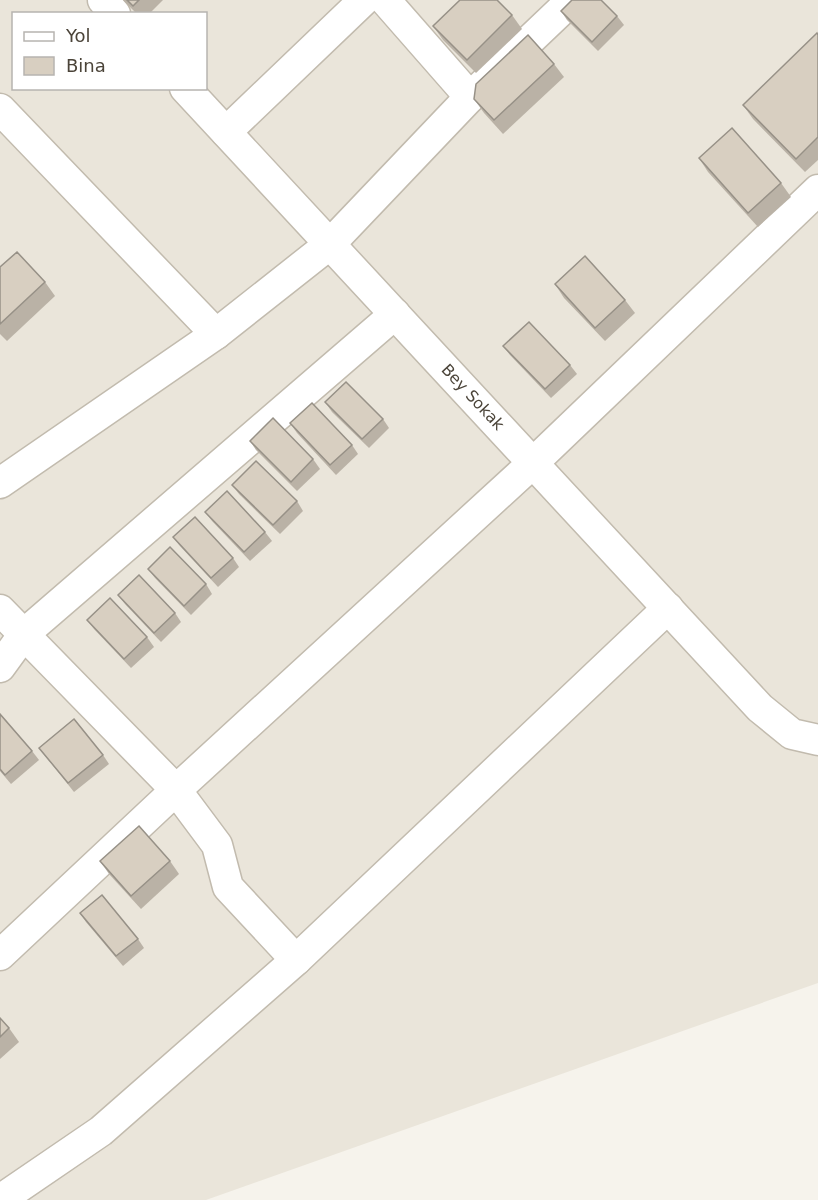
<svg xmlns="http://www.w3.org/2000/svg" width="818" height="1200" font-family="'DejaVu Sans',sans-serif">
<rect width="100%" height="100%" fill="#f6f3ec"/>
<path fill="#eae5da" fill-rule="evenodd" d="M0 0H818V983L206 1200H0ZM14 14H206V88H14Z"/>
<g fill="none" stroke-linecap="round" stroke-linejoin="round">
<g stroke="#c2bbae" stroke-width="33">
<g id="minor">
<polyline points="103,0 115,14"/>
<polyline points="385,0 470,97"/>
<polyline points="185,88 760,708 792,734 818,740"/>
<polyline points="0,109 216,334"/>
<polyline points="226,132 364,0"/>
<polyline points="0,483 216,334 330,244 470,97 572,0"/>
<polyline points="0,610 176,790 217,845 228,887 296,960"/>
<polyline points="0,667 24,634 395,314"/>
<polyline points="0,955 176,790 534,462 818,190"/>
<polyline points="0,1200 101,1131 296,960 668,608"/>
</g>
</g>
<use href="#minor" stroke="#fff" stroke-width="30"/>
</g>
<g fill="#bab2a6">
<polygon points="123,0 163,0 149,14 137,14"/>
<polygon points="561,11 617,16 624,25 598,51 567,20"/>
<polygon points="512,15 522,29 476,73 443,40 433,26"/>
<polygon points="818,35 818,160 805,172 753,119 743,105"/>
<polygon points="554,64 564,77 503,134 484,113 474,99"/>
<polygon points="699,158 781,183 791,197 758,227 708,172"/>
<polygon points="0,267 45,282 55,296 7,341 0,334"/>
<polygon points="555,284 625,300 635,313 605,341 564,298"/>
<polygon points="503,346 570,365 577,374 551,398 510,355"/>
<polygon points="325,402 383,419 389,428 369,448 332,412"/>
<polygon points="290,423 352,445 358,454 336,475 297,433"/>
<polygon points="250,441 313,459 320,469 297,491 256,450"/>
<polygon points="232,485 297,501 303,511 280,534 239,494"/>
<polygon points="205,512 265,532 272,541 250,561 212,521"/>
<polygon points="173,537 233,558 239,567 218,587 180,546"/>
<polygon points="148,569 206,584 212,594 191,615 155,578"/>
<polygon points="118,595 175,613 181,622 161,642 125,604"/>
<polygon points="87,620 147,637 154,647 131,668 94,629"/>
<polygon points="0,714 32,751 39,760 11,784 0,771"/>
<polygon points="39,748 103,755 109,764 74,792"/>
<polygon points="100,861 170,861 179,874 141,909 109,874"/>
<polygon points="80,913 138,939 144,948 123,966 86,922"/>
<polygon points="0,1018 9,1028 19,1042 0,1059"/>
</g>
<g fill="#d8cfc1" stroke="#979187" stroke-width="1.5">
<polygon points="127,0 139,0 133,6"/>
<polygon points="460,0 497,0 512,15 467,60 433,26"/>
<polygon points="572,0 601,0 617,16 592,42 561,11"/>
<polygon points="817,33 818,35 818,137 796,159 743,105"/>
<polygon points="528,35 554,64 494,120 474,99 476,84"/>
<polygon points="732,128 781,183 748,213 699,158"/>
<polygon points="17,252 45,282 0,324 0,267"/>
<polygon points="585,256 625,300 595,328 555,284"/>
<polygon points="529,322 570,365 545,389 503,346"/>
<polygon points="346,382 383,419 362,439 325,402"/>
<polygon points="312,403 352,445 330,465 290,423"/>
<polygon points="273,418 313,459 291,482 250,441"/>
<polygon points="256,461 297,501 273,525 232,485"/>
<polygon points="227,491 265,532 244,552 205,512"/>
<polygon points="195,517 233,558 211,578 173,537"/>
<polygon points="170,547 206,584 184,606 148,569"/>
<polygon points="139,575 175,613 154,633 118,595"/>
<polygon points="110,598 147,637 124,659 87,620"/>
<polygon points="0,714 32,751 5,775 0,769"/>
<polygon points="74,719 103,755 68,783 39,748"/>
<polygon points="139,826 170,861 131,896 100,861"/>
<polygon points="102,895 138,939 116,956 80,913"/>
<polygon points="0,1018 9,1028 0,1037"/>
</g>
<g text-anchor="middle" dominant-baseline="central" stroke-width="4.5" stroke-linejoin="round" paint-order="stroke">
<g font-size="16" fill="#4b4439" stroke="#fff">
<text transform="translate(473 397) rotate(47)">Bey Sokak</text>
</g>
</g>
<rect x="12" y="12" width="195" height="78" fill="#ffffff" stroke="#b7b4b0" stroke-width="1.5"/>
<rect x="24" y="32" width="30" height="9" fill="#ffffff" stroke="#b7b4b0" stroke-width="1.5"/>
<text x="66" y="42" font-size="18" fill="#4b4439">Yol</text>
<rect x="24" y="57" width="30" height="18" fill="#d8cfc1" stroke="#b7b4b0" stroke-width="1.5"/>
<text x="66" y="72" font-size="18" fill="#4b4439">Bina</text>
</svg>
